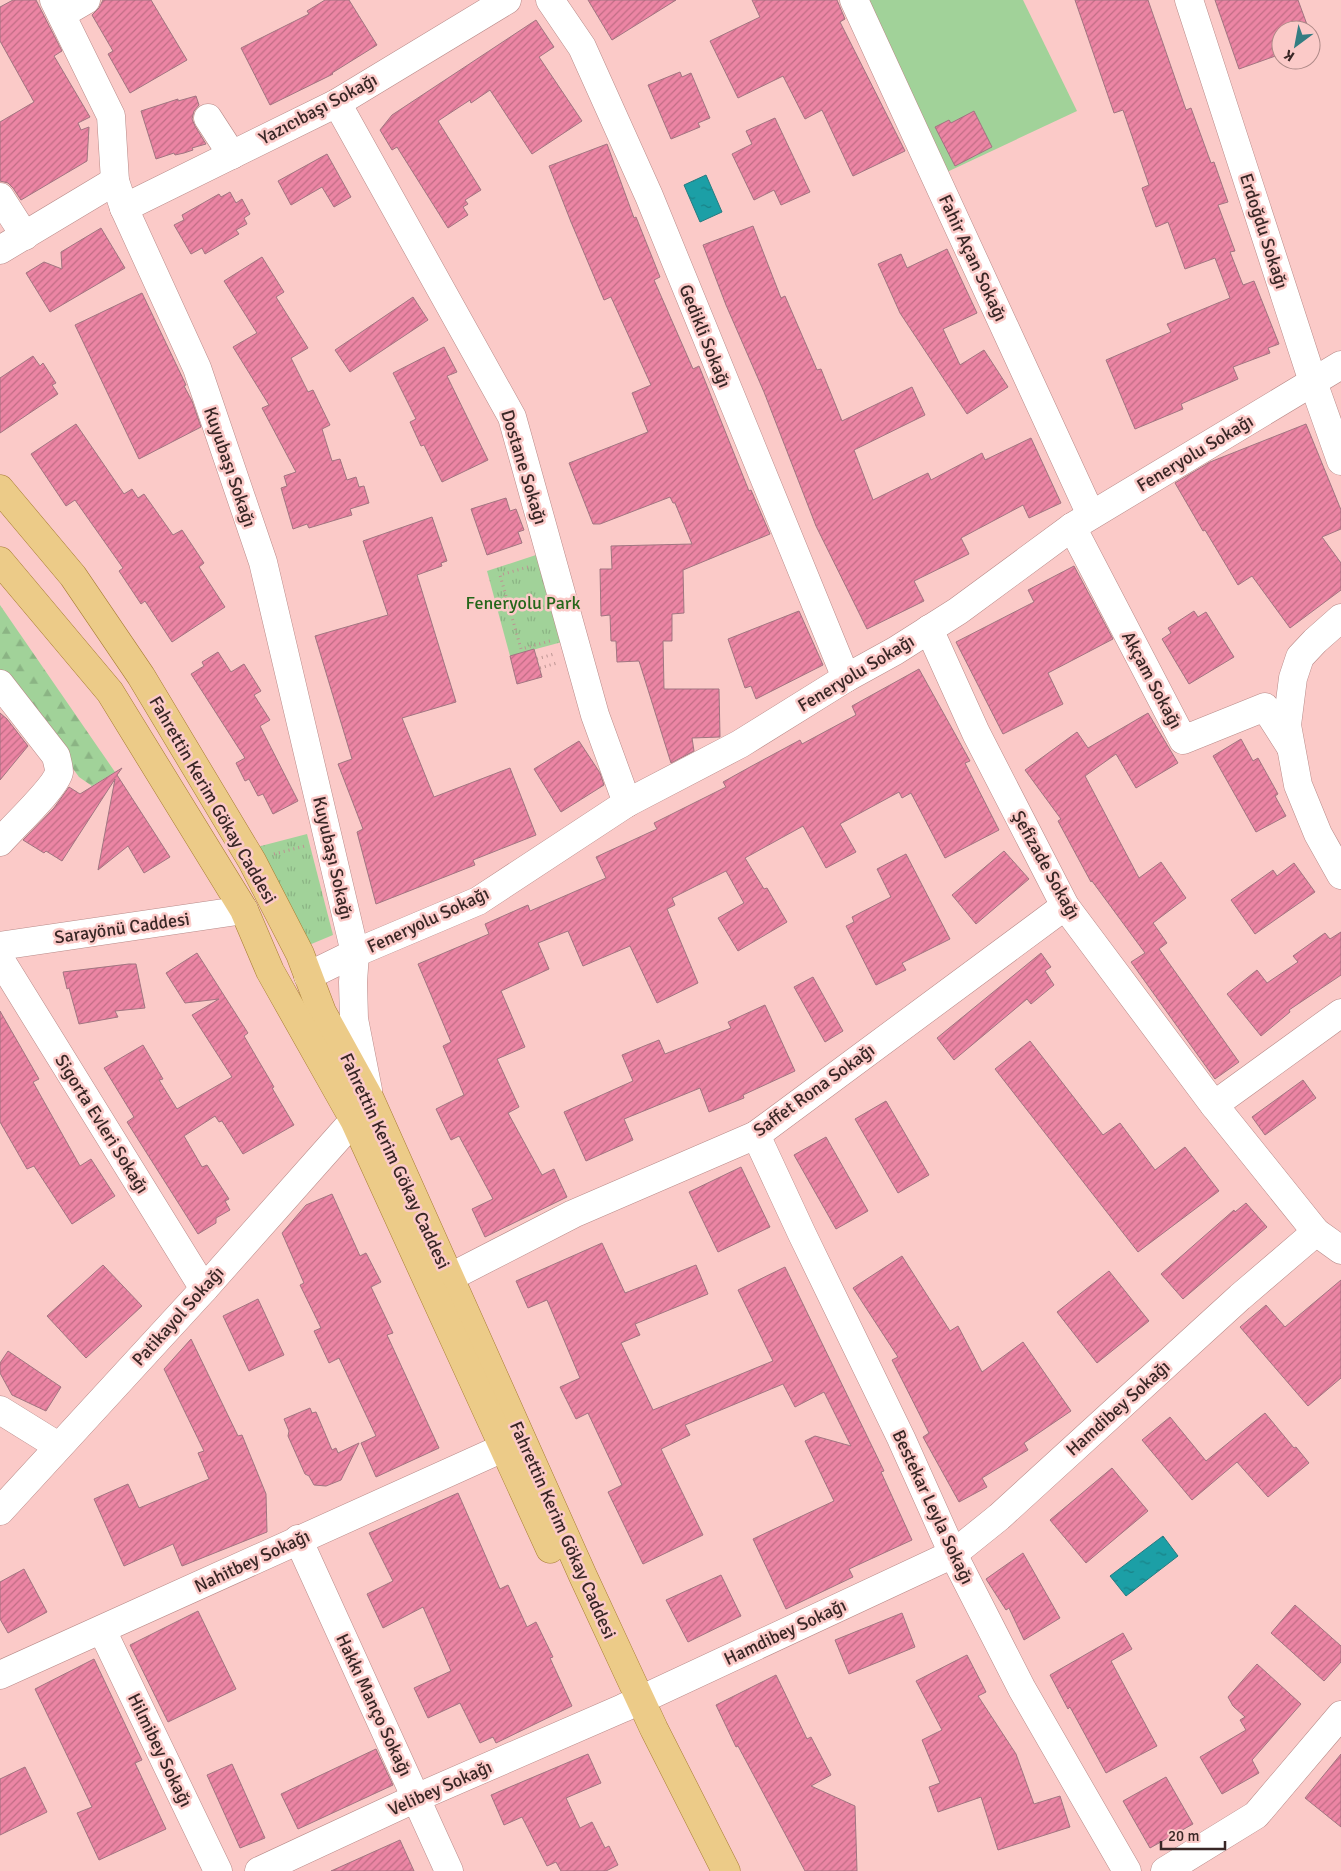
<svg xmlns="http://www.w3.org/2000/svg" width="1341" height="1871" font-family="Signika,sans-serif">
<defs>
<pattern id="forest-firs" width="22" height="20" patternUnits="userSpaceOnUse" patternTransform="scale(1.25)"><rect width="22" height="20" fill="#a1d299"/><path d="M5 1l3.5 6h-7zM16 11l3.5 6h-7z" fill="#8bb484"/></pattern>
<pattern id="park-tufts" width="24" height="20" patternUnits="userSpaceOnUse" patternTransform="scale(1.25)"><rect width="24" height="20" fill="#a1d299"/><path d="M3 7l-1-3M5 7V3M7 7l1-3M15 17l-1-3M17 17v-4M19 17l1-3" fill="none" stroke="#8bb484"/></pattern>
<pattern id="water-ripples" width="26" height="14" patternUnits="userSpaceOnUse" patternTransform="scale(1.25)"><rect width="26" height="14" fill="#1c9fa6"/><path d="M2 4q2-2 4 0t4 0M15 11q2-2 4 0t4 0" fill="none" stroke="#1a8287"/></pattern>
<pattern id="building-hatch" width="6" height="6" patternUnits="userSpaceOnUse" patternTransform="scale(1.25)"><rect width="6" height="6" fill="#ec85a4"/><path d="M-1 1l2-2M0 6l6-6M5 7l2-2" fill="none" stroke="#c06d85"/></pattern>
</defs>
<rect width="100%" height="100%" fill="#fbcac8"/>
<polygon fill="url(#forest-firs)" points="0,605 115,772 92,786 79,777 0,669"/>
<g fill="url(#park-tufts)">
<polygon points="539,554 562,642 510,656 487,571"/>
<polygon points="307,834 333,935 309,945 257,847"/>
</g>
<polygon fill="#a1d299" points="869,0 1023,0 1077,111 947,172"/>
<g fill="url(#water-ripples)" stroke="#257b80">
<polygon points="706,175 722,212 700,222 684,185"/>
<polygon points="1163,1536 1178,1556 1126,1596 1110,1576"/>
</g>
<g fill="url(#building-hatch)" stroke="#a17581">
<polygon points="13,0 36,0 62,51 54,56 90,117 78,123 81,130 89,127 87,161 21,200 13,188 8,183 0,181 0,122 34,102 0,41 0,7"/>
<polygon points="103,0 151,0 187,60 130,93 108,54 113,51 92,15 99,8"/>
<polygon points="325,0 349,0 377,45 332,73 333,74 270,105 241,48 309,14 307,11"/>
<polygon points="588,0 676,0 612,40"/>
<polygon points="752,0 837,0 845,19 840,22 905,151 853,176 822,110 805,119 783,76 738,98 710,41 760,17"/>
<polygon points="1075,0 1148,0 1186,110 1191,108 1211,163 1214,162 1228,202 1218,205 1235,251 1230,252 1243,285 1254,281 1279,344 1268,348 1270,353 1233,367 1238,379 1181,404 1183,409 1135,429 1106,360 1171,332 1167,324 1230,298 1215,258 1185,269 1168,222 1156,227 1142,188 1149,185 1123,110 1114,113"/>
<polygon points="1215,0 1298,0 1309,30 1281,30 1281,54 1239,69"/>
<polygon points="536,20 554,47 539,57 582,121 532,154 490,90 471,103 470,100 438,121 481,190 465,200 468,204 463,207 468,215 448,228 397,147 392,150 380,130 392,115"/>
<polygon points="680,72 682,77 691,73 710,118 698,123 700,127 671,139 648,85"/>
<polygon points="196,96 199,105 194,111 192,119 195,126 206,144 192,148 193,150 184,153 175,155 174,153 156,159 141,111 178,99 178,101"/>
<polygon points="974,111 992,147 955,166 935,127 949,120 951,123"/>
<polygon points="775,118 810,192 781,205 774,190 754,200 732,154 752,144 746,131"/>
<polygon points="607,144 634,218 636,217 660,277 654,280 693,369 699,366 749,491 751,490 770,534 683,570 684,613 672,614 672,641 663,641 664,689 719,689 720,737 692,738 694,751 671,763 639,661 617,662 616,641 611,641 610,615 601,616 600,569 612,569 611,546 692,544 675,503 673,503 670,497 600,524 593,524 569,463 648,432 632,393 651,385 611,297 604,300 571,222 549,166"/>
<polygon points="327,154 351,197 334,207 322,187 291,205 278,181"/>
<polygon points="230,192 236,203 242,199 250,214 244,218 247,224 236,230 239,234 205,254 202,248 191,254 174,225 184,220 182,215 219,194 221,197"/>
<polygon points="753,226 781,298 785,296 817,370 821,369 842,421 912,387 925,415 854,450 873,500 928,473 931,480 982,453 985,460 1031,438 1061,503 1029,518 1023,505 961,538 969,554 914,581 924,601 867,629 816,526 764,392 726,305 703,245"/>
<polygon points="101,228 125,268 50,312 26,273 44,262 62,269 61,252"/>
<polygon points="947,249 977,313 943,329 960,365 984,350 1008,387 967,414 900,313 878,264 901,254 907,268"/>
<polygon points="262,257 284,292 276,297 308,348 291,358 308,392 313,390 330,425 322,429 332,461 340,459 347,480 356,477 359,487 364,486 369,503 350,509 352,515 309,528 307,524 293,529 281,488 287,486 284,476 296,472 262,408 269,405 233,347 257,333 224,281"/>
<polygon points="142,293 186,385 184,386 192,401 201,427 139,459 75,325"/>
<polygon points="413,297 428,320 350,372 335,350"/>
<polygon points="444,347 457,372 447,376 488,460 442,482 424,445 421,446 410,422 416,419 393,373"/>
<polygon points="33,356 40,366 43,363 56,383 52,385 58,394 0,433 0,378"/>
<polygon points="76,424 124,494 132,489 138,498 144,494 173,535 182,530 204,563 199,567 225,607 172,642 145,601 141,604 119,571 123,568 75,500 66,506 31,454"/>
<polygon points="1306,424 1341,510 1341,529 1322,537 1341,563 1341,590 1290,628 1252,576 1238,585 1205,530 1203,531 1175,483 1210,462"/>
<polygon points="506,498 510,511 516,509 524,530 518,532 522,543 487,555 471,509"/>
<polygon points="432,517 447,561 441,563 442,566 417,575 456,702 402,718 434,797 510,768 536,835 473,860 475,865 376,904 357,832 363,829 338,764 352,759 315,636 388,615 363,541"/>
<polygon points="1074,566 1113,639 1048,673 1063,704 1003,734 956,642 1034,602 1028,590"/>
<polygon points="799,611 823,665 756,699 751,686 745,688 728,639"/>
<polygon points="1194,611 1198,617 1206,612 1234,657 1189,684 1162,639 1171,633 1168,628"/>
<polygon points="534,649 542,677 517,684 510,656"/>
<polygon points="218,652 231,672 244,664 261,691 254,695 270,720 260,726 298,801 273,814 263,794 258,796 249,779 245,781 236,763 245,758 191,674 204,666 202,662"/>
<polygon points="919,669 970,761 965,763 999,830 945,858 911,793 902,798 899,792 840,824 856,852 826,868 803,826 745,858 764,889 767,888 787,922 738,951 718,918 744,903 726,871 672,898 675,905 667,909 698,983 657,1003 630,946 583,966 568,931 538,943 549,969 501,991 525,1047 497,1059 519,1107 508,1113 542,1175 554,1169 567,1197 485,1237 472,1209 493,1199 459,1136 451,1140 436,1109 464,1095 443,1046 451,1042 418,964 489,934 485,924 528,905 530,911 606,878 596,857 657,829 654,823 726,787 723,782 750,767 800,740 802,744 856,715 852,706"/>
<polygon points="0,713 7,719 28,746 0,780"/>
<polygon points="1148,713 1178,763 1136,788 1116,754 1085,776 1139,878 1161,862 1186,898 1153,923 1167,943 1159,949 1239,1062 1215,1079 1131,962 1145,953 1092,881 1091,882 1058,821 1061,819 1025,770 1077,732 1088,748"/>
<polygon points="1241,739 1253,761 1258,758 1278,794 1275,796 1286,816 1256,832 1213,756"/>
<polygon points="579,741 600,773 604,785 561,812 534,769"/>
<polygon points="122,768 117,775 170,857 144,873 128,846 98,870 115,779 62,861 46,851 44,853 23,840 54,808 69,787 80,794"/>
<polygon points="1004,851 1029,879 976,924 952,895"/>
<polygon points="906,854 950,939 902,963 906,970 876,985 846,926 854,922 852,917 891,897 877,869"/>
<polygon points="1294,863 1315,892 1255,934 1231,900 1273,870 1277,876"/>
<polygon points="1341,932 1341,975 1289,1010 1290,1012 1261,1036 1227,994 1257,970 1267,983 1298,962 1293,956 1325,933 1330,939"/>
<polygon points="197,953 248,1033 244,1036 274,1087 272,1088 294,1125 243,1154 222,1121 219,1122 215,1116 184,1136 202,1167 207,1165 229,1199 225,1201 230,1210 216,1218 216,1223 198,1234 127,1122 134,1117 104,1068 143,1045 163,1079 159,1080 177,1109 232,1077 192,1015 219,999 185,1003 166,973"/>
<polygon points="1041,953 1051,967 1045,971 1054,985 1031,1004 1027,999 954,1060 937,1038"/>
<polygon points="129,964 136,964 145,1008 115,1011 118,1017 79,1024 69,988 67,989 63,972"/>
<polygon points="813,977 843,1031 825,1042 794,987"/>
<polygon points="765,1005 795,1071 743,1095 744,1098 709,1112 700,1088 624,1119 633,1140 586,1161 564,1112 633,1081 622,1055 659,1040 665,1054 731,1028 728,1022"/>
<polygon points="0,1011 39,1079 33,1082 80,1166 91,1159 115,1196 72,1224 34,1166 27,1169 0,1122"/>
<polygon points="1030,1041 1103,1135 1120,1123 1155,1170 1185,1147 1219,1191 1138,1252 995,1069"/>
<polygon points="1303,1080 1316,1098 1265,1135 1252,1117"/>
<polygon points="886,1101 929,1175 898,1193 855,1119"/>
<polygon points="826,1137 868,1211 836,1229 794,1155"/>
<polygon points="741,1167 770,1227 718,1252 689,1192"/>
<polygon points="332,1194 360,1256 366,1253 381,1282 371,1287 393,1333 387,1335 439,1448 376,1477 361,1443 376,1436 339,1358 329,1363 314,1331 321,1328 300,1285 304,1283 282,1233 306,1205"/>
<polygon points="1246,1203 1267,1227 1183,1299 1161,1274 1234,1210 1235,1212"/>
<polygon points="602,1243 625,1293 696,1265 708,1294 635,1324 640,1335 621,1343 653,1410 773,1361 738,1290 785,1267 884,1471 881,1472 912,1540 849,1569 853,1577 786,1609 753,1539 834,1501 805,1441 815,1436 851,1446 824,1392 795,1407 783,1384 685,1425 690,1435 661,1449 703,1535 643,1564 608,1492 622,1485 588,1413 576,1419 560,1387 580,1378 547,1300 528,1308 516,1281"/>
<polygon points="902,1256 950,1331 958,1326 982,1372 1023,1342 1071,1411 1024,1443 1028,1450 982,1478 987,1487 959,1502 923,1437 929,1433 892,1360 898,1357 853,1288"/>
<polygon points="103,1265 142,1306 86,1358 47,1316"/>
<polygon points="1109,1271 1149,1321 1097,1363 1057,1312"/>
<polygon points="1341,1280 1341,1378 1308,1406 1240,1327 1266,1305 1285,1327"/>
<polygon points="258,1299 284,1355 249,1371 223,1316"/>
<polygon points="191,1339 238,1436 242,1435 266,1494 267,1532 182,1566 173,1544 124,1566 94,1499 128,1484 139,1508 209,1479 198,1453 204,1451 164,1369"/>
<polygon points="8,1351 61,1387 46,1411 12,1395 0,1373 0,1363"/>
<polygon points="310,1408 312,1413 316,1412 332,1450 336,1448 338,1453 359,1443 341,1480 326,1486 314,1485 309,1476 305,1474 288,1436 289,1431 284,1419"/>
<polygon points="1265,1413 1294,1448 1296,1447 1309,1463 1268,1497 1237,1462 1192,1500 1142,1440 1170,1417 1206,1461"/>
<polygon points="1112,1468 1148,1511 1086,1563 1050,1520"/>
<polygon points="458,1493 500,1589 508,1585 527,1627 536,1622 553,1657 550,1658 572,1706 496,1743 493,1737 480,1743 460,1703 428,1718 414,1688 451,1671 423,1607 383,1628 367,1594 393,1581 369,1533"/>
<polygon points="1023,1553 1060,1618 1024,1640 1009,1608 1006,1610 986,1579"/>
<polygon points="24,1569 47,1612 8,1633 0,1619 0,1582"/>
<polygon points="721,1575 741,1616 688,1642 666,1600"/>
<polygon points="1295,1605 1341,1646 1341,1662 1324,1681 1271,1633"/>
<polygon points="198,1611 236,1689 168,1722 130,1645"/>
<polygon points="902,1613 915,1647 849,1674 835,1640"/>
<polygon points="1123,1633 1132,1649 1111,1661 1157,1746 1106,1773 1070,1707 1068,1709 1050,1675"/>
<polygon points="967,1655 986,1692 978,1696 1016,1754 1034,1804 1060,1796 1070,1827 998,1850 981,1797 938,1812 929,1787 940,1783 922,1740 942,1730 916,1681"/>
<polygon points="94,1659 142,1760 135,1763 166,1829 99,1860 77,1813 92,1807 35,1689"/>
<polygon points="1257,1664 1301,1704 1252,1760 1259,1773 1222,1794 1200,1757 1246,1730 1240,1720 1245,1717 1233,1706 1228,1697"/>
<polygon points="776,1675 807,1739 811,1737 831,1775 811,1786 855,1806 857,1871 805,1871 738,1746 736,1747 716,1705"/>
<polygon points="376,1749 393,1785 298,1829 281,1794"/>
<polygon points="588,1754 601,1783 566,1798 580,1828 592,1822 605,1848 609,1846 618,1865 606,1871 561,1871 556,1862 547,1866 522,1817 504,1825 491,1795"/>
<polygon points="1341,1754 1341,1827 1305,1798"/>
<polygon points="232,1764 265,1838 240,1848 207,1775"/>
<polygon points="25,1767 47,1812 0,1835 0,1779"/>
<polygon points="1166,1777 1193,1824 1150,1848 1123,1801"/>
<polygon points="400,1840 414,1871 331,1871"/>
</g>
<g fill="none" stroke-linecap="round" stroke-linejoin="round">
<g stroke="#b88a88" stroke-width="29">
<g id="minor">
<polyline points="54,0 111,116 115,181 124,208 197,368 263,562 355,953 353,982 354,1019 368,1090"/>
<polyline points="550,0 582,47 649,196 846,678"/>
<polyline points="854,0 1091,515"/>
<polyline points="1189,0 1313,382 1341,461"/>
<polyline points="62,14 86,0"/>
<polyline points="337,103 512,417 595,715 627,803"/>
<polyline points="208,118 232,155"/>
<polyline points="0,197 25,236"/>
<polyline points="124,208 337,103 507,0"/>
<polyline points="0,250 115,181"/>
<polyline points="1072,527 1183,740 1265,707 1290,746"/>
<polyline points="1341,618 1315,641 1300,657 1293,678 1287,725 1298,785 1318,834 1341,875"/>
<polyline points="929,629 976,733 1065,906 1214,1105"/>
<path d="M0 684 56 756C57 761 59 767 59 772 56 787 12 828 0 842"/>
<polyline points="0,946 244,910"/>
<polyline points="0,959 204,1289"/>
<polyline points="308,976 355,953 478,901 627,803 740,744 846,678 895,651 958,611 1072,527 1341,365"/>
<polyline points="1341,1013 1214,1105 1316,1232 1341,1250"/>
<polyline points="756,1135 802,1234 901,1438 953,1554 1022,1689 1127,1871"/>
<polyline points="431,1287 573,1214 756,1135 1065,906"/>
<polyline points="0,1410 58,1446"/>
<polyline points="0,1511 204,1289 354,1120"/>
<polyline points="298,1539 449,1871"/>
<polyline points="102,1630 218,1871"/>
<polyline points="0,1675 503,1448"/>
<polyline points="259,1871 416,1798 623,1708 953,1554 999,1517 1240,1297 1316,1232"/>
<polyline points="1165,1871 1256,1815 1341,1715"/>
</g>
</g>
<g stroke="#a67c32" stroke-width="29">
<g id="major">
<polyline points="0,489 73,576 141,676 252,861 300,954 322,1012 370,1099 583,1576 654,1729 726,1871"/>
<polyline points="0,561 110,692 244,910 270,971 354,1120 550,1549"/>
</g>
</g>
<g stroke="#bc9593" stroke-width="3" stroke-dasharray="1 4" stroke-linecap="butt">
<polyline points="528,567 500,575 521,649 550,641"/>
<polyline points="537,659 554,654"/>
<polyline points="540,668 557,663"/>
<polyline points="274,854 305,846 306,848"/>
</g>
<use href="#minor" stroke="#fff" stroke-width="28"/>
<use href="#major" stroke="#eccb88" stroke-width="28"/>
</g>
<g text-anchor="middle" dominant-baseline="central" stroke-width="5" stroke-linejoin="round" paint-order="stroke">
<g font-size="18" fill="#392726" stroke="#fbcac8">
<text transform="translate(318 109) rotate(-28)">Yazıcıbaşı Sokağı</text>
<text transform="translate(1264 231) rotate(72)">Erdoğdu Sokağı</text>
<text transform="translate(973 258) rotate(65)">Fahir Açan Sokağı</text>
<text transform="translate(705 336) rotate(68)">Gedikli Sokağı</text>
<text transform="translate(1195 453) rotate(-31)">Feneryolu Sokağı</text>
<text transform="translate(230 467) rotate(71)">Kuyubaşı Sokağı</text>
<text transform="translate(524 467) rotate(73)">Dostane Sokağı</text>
<text transform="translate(856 673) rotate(-31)">Feneryolu Sokağı</text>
<text transform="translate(1152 680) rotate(62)">Akçam Sokağı</text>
<text transform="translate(213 800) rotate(60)">Fahrettin Kerim Gökay Caddesi</text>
<text transform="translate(333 858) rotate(77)">Kuyubaşı Sokağı</text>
<text transform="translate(1046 865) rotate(61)">Şefizade Sokağı</text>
<text transform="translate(428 920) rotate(-25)">Feneryolu Sokağı</text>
<text transform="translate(122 928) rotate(-8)">Sarayönü Caddesi</text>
<text transform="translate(814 1090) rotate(-36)">Saffet Rona Sokağı</text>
<text transform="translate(102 1124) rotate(58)">Sigorta Evleri Sokağı</text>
<text transform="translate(395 1161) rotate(65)">Fahrettin Kerim Gökay Caddesi</text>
<text transform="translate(178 1316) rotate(-48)">Patikayol Sokağı</text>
<text transform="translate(1118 1408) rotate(-42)">Hamdibey Sokağı</text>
<text transform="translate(933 1507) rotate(65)">Bestekar Leyla Sokağı</text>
<text transform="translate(563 1530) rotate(66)">Fahrettin Kerim Gökay Caddesi</text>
<text transform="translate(252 1561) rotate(-25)">Nahitbey Sokağı</text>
<text transform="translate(785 1632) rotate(-25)">Hamdibey Sokağı</text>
<text transform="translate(374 1705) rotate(65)">Hakkı Manço Sokağı</text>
<text transform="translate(160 1750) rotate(64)">Hilmibey Sokağı</text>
<text transform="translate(440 1788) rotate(-24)">Velibey Sokağı</text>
</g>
<g font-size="18" fill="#24661a" stroke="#fbcac8">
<text x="523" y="603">Feneryolu Park</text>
</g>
</g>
<g transform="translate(1296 45) rotate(212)"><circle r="24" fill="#fbcac8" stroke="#ad8987"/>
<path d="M0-4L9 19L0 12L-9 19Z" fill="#347d82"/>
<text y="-8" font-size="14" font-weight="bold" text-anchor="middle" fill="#392726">K</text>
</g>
<path d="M1161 1841v8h64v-8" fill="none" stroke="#392726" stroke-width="2.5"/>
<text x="1168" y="1841" font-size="15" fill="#392726" stroke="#fbcac8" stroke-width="4" paint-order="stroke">20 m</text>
</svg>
